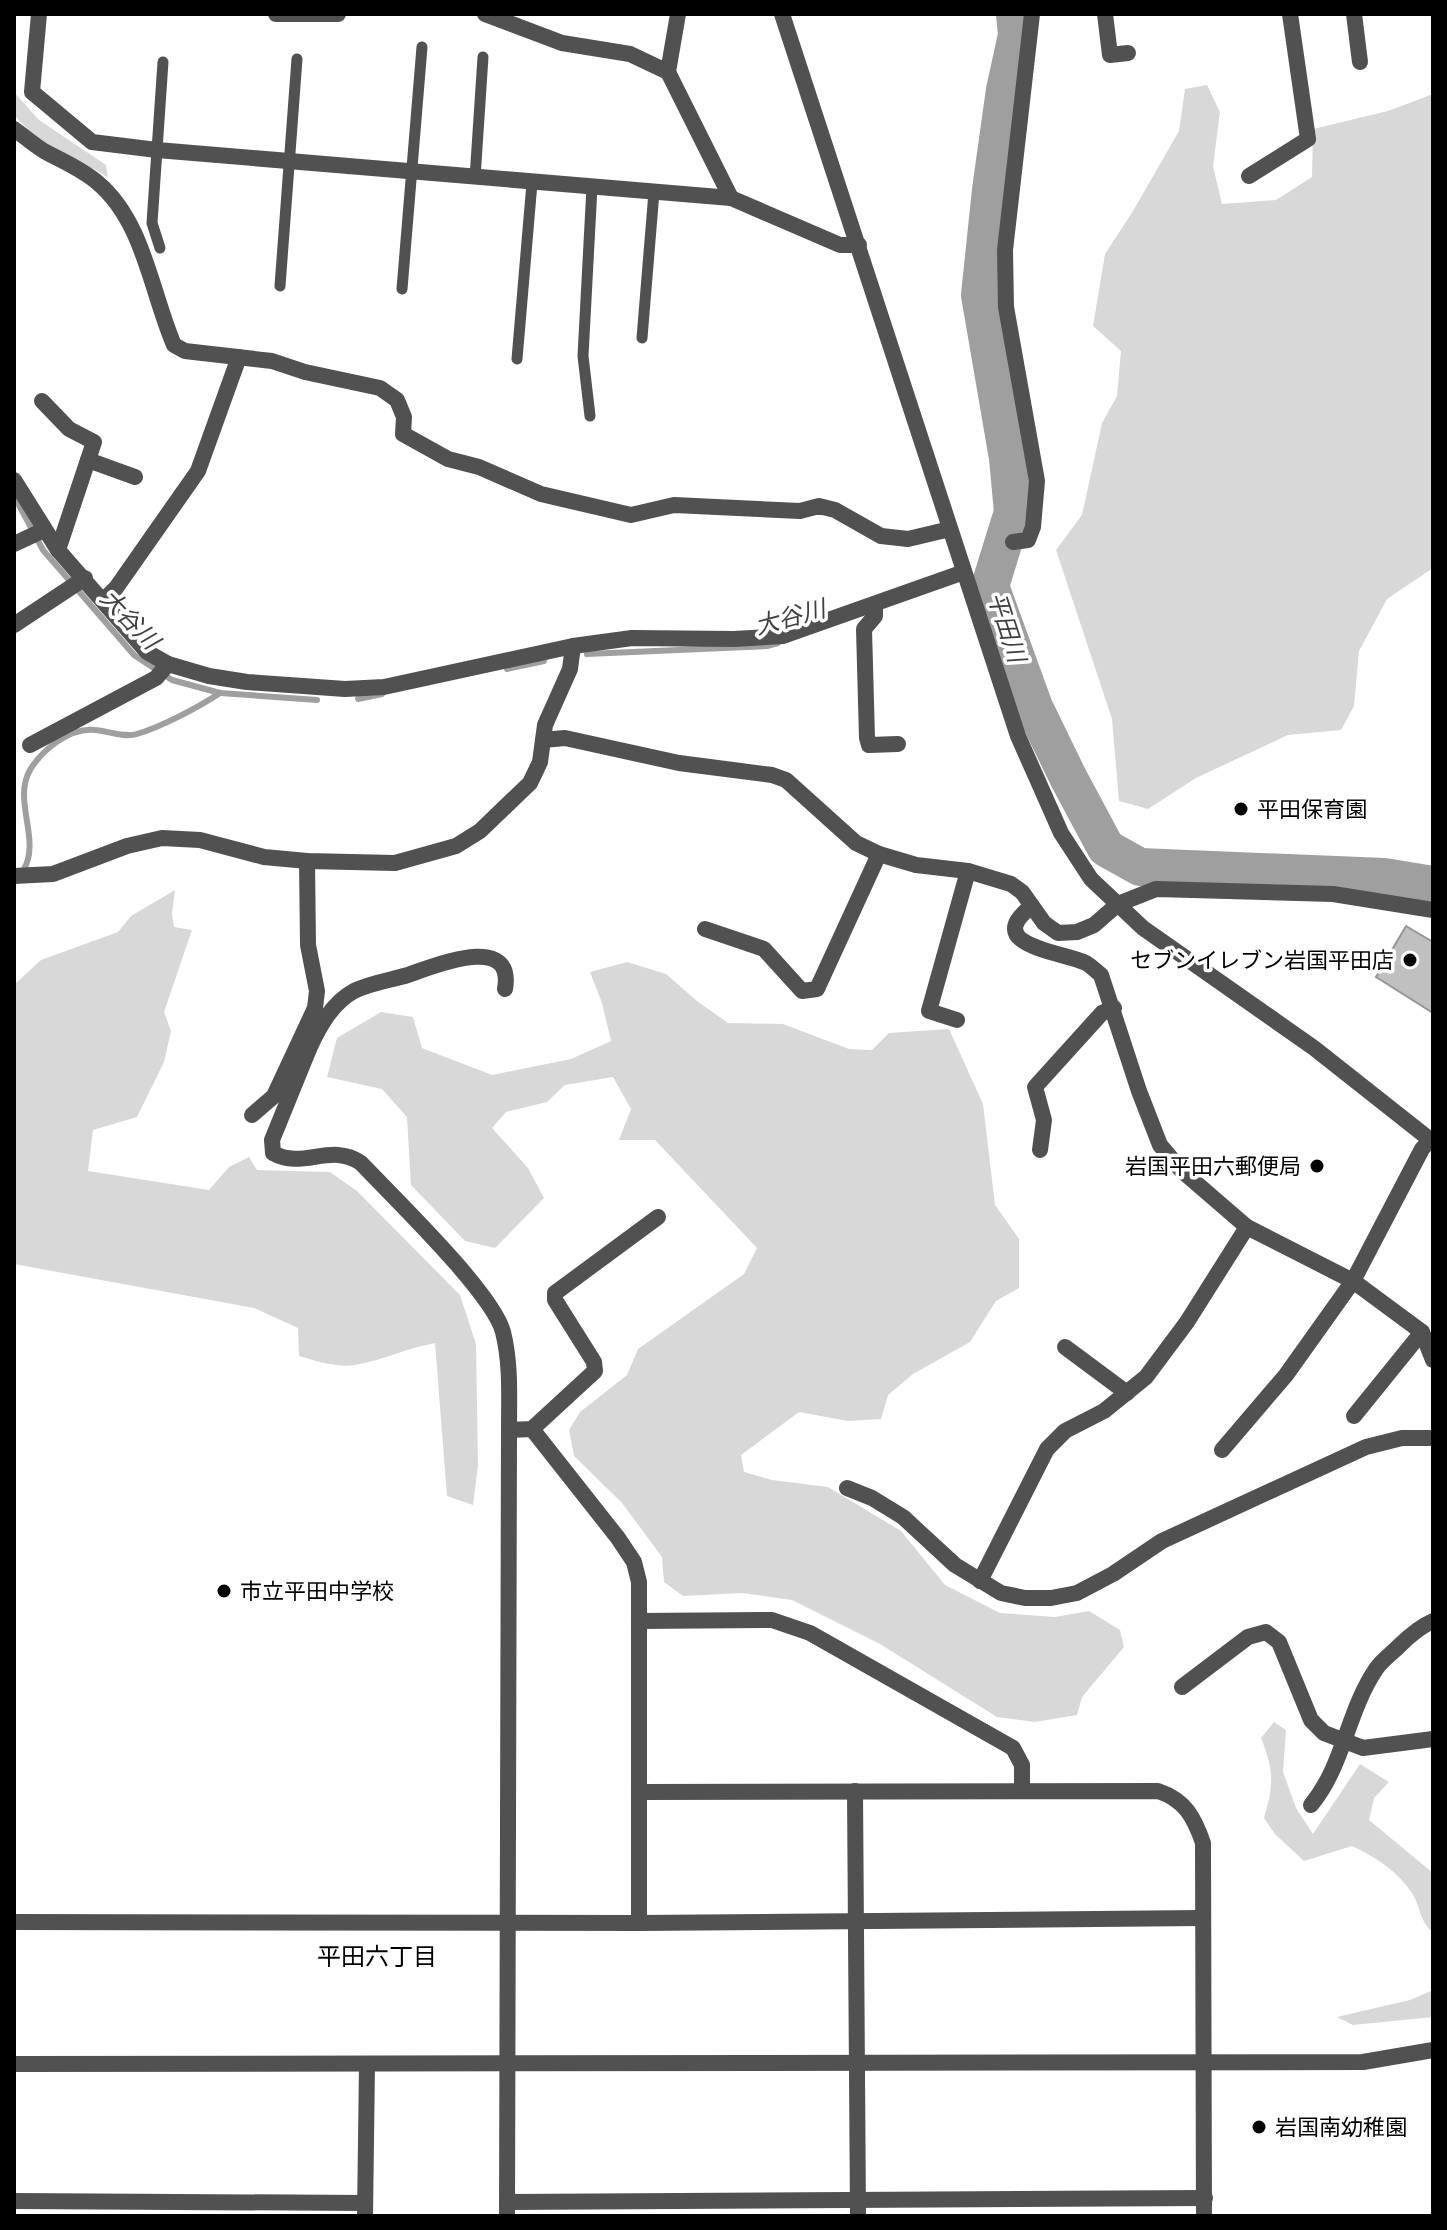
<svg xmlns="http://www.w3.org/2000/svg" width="1447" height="2230" font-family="'PT Sans Narrow','Noto Sans JP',sans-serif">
<rect width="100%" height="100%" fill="#fff"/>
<g fill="#d8d8d8">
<polygon points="1207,85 1220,112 1213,166 1222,204 1276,200 1312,177 1313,129 1388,111 1433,94 1433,568 1387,599 1359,651 1354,706 1341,730 1288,735 1196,778 1148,809 1119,801 1112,719 1056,550 1082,515 1102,423 1117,396 1121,351 1093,326 1105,254 1133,211 1179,131 1185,89"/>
<path d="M14 92 39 120 106 165 108 178C95 168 83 165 68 158 47 148 30 132 14 115Z"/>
<path d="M175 890 172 914 174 927 192 930 164 1012 171 1031 164 1062 137 1117 93 1130 88 1171 209 1190 229 1167 249 1157 257 1170 330 1172 357 1191 460 1295 476 1344 478 1464 473 1505 447 1496 435 1343C408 1348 383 1360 355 1365 338 1368 316 1361 299 1356L298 1328 254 1308 14 1264V985L41 960 118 932 131 916Z"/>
<polygon points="627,962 666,974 697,1001 728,1023 783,1024 849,1049 872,1050 889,1033 949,1029 983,1104 995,1205 1019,1239 1019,1288 996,1301 970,1342 913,1374 888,1395 881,1419 848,1421 799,1412 741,1455 744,1472 772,1480 828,1487 901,1531 945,1585 1000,1613 1055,1617 1089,1611 1120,1630 1124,1647 1082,1697 1077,1715 1035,1722 997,1717 880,1644 792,1600 742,1593 683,1596 664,1582 662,1557 622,1503 574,1456 569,1430 580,1412 627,1375 638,1349 744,1274 757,1248 655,1140 619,1140 631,1109 613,1077 565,1085 547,1102 506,1112 492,1128 528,1168 544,1198 495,1248 465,1241 411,1185 407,1117 382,1089 327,1077 337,1038 381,1012 413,1017 422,1048 492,1075 571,1059 611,1041 602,1003 590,972"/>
<path d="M1274 1722 1286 1730 1283 1772 1296 1808 1313 1834 1360 1764 1389 1782 1374 1798 1369 1820 1433 1873V1932C1420 1923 1420 1905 1412 1893 1397 1871 1376 1857 1352 1846L1304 1861 1275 1834 1264 1818C1274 1784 1274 1771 1261 1738Z"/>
<polygon points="1433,1990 1433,2017 1353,2025 1337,2017 1410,2000"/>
</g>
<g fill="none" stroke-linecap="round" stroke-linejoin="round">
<g stroke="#9f9f9f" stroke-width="6">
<polyline points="14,496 43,550 134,655 172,680 220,693 317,700"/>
<polyline points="587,654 767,646 778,643"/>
<polyline points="507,669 544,661"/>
<polyline points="358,699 382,694"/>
<path d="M23 871C42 840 12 801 30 770 42 750 70 727 95 730 108 731 124 738 137 734 161 727 199 707 220 693"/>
</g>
<polyline stroke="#9f9f9f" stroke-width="38" points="1015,14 1017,35 1005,90 991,190 980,295 1008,458 1013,512 990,586 1034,707 1068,777 1106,848 1140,867 1384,877 1433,885"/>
</g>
<polygon fill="#c0c0c0" stroke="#959595" stroke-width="2" points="1406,926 1433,942 1433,1013 1376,977"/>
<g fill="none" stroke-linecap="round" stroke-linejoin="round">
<g stroke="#515151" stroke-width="11">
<polyline points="475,178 483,57"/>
<polyline points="160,248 152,223 163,62"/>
<polyline points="280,286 297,59"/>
<polyline points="402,289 422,47"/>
<polyline points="642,338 654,192"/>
<polyline points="517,359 532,183"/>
<polyline points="590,416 583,356 592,187"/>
</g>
<g stroke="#515151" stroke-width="16">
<polyline points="39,14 32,92 92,142 157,150 731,198 840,245 859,245"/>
<polyline points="276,14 338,14"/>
<polyline points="485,14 562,43 630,54 668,72 731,198"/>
<polyline points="1105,14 1110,55 1128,53"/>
<polyline points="1354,14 1360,62"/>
<polyline points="668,72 678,14"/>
<path d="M14 129C24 136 34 145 44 151 62 161 82 169 98 183 144 222 151 292 174 345L185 351 272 361 305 372 380 388 397 400 404 417 403 434 448 459 479 467 541 494 631 515 674 505 800 511 819 506 835 510 881 536 908 539 950 529"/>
<polyline points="1249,176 1308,139 1290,14"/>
<polyline points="42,401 69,429 94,442 58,550"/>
<polyline points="88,460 135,477"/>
<polyline points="14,480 58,550 147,652 168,664 209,676 247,682 345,689 384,687 573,646 632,638 734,639 783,636 964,572"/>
<polyline points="1013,542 1028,540 1033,527 1037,481 1006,307 1005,250 1032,14"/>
<polyline points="14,544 44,530"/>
<polyline points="103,601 116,588 198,471 239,357"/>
<polyline points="875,604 875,616 864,629 867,738 869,745 898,744"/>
<polyline points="14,625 85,578"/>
<polyline points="543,740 565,738 679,763 772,775 786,780 856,843 879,854 916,865 968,871 1011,884 1022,892 1044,923 1058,933 1077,932 1094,925 1118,904 1156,889 1333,894 1433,910"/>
<polyline points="30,745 156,678 168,664"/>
<polyline points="14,876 53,874 127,846 162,838 200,840 264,857 307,861 395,863 456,846 480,831 530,783 540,762 545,725 570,669 573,646"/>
<path d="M1032 906C979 946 1065 952 1086 963 1091 966 1096 971 1101 975L1139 1091 1160 1145 1181 1170 1247 1227 1353 1281 1286 1375 1222 1450"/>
<polyline points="705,929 764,949 802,991 817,989 879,854"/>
<polyline points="957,1020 929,1011 968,871"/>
<path d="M300 1046 309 1049C319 1027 332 1003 354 991 370 983 391 980 408 975 434 966 515 932 505 989"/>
<path d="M309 1049 272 1140 273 1153C303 1170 331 1142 361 1163 393 1197 493 1293 503 1332 511 1364 509 1397 509 1430L532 1429 595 1371 594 1362 555 1300V1293L658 1217"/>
<polyline points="252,1115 274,1096 315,1008 317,991 308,945 307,861"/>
<polyline points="1430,1140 1422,1149 1353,1281 1422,1332 1433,1360"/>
<polyline points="1040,1150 1044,1120 1035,1087 1102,1013 1114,1008"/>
<polyline points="1065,1347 1127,1393"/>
<polyline points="1354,1416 1422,1332"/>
<polyline points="532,1429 618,1538 634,1562 639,1582 639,1923"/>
<polyline points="847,1488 872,1498 903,1517 955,1565 1001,1593 1025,1598 1051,1598 1077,1593 1113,1574 1162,1541 1366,1447 1402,1438 1433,1438"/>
<polyline points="980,1581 1047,1449 1065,1431 1104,1411 1146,1377 1187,1322 1247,1227"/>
<polyline points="639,1621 772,1620 810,1633 1013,1748 1022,1765 1022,1790"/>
<polyline points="1182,1687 1248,1637 1266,1632 1279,1642 1311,1720 1324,1733 1363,1748 1433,1739"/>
<polyline points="855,1791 858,2216"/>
<path d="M639 1792 1158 1791C1185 1800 1194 1817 1203 1843L1204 2216"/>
<path d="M1311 1805C1344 1765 1347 1712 1376 1669 1381 1661 1391 1654 1398 1647 1409 1636 1419 1627 1433 1621"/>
<polyline points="14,1922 639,1923 1202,1918"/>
<polyline points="14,2201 365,2203"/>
<polyline points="507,2202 1205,2198"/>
<polyline points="365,2216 367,2065"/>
</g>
<g stroke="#515151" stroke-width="16">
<polyline points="782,14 1018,736 1061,833 1091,879 1143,928 1314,1048 1433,1142"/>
<polyline points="14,2064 1363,2062 1433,2050"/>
<polyline points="507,2216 509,1430"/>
</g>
</g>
<g fill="#000" stroke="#fff" stroke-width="3">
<circle cx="1241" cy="809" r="8"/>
<circle cx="1410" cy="960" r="8"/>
<circle cx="1317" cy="1166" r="8"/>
<circle cx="224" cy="1591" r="8"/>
<circle cx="1259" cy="2127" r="8"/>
</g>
<g text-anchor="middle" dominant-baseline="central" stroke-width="7" stroke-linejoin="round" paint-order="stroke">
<g font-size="22" fill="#000" stroke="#fff" text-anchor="start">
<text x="1257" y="809">平田保育園</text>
<text x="1394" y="960" text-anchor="end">セブンイレブン岩国平田店</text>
<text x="1301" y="1166" text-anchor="end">岩国平田六郵便局</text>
<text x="240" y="1591">市立平田中学校</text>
<text x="1275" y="2127">岩国南幼稚園</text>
</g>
<g font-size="24" font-style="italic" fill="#404040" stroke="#fff">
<text transform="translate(790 617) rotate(-15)">大谷川</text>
<text transform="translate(130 619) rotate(46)">大谷川</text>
<text transform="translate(1007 627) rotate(72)">平田川</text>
</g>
<g font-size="24" fill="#000" stroke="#fff">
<text x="377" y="1956">平田六丁目</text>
</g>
</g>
<rect width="1447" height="2230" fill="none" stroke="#000000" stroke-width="32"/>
</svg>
